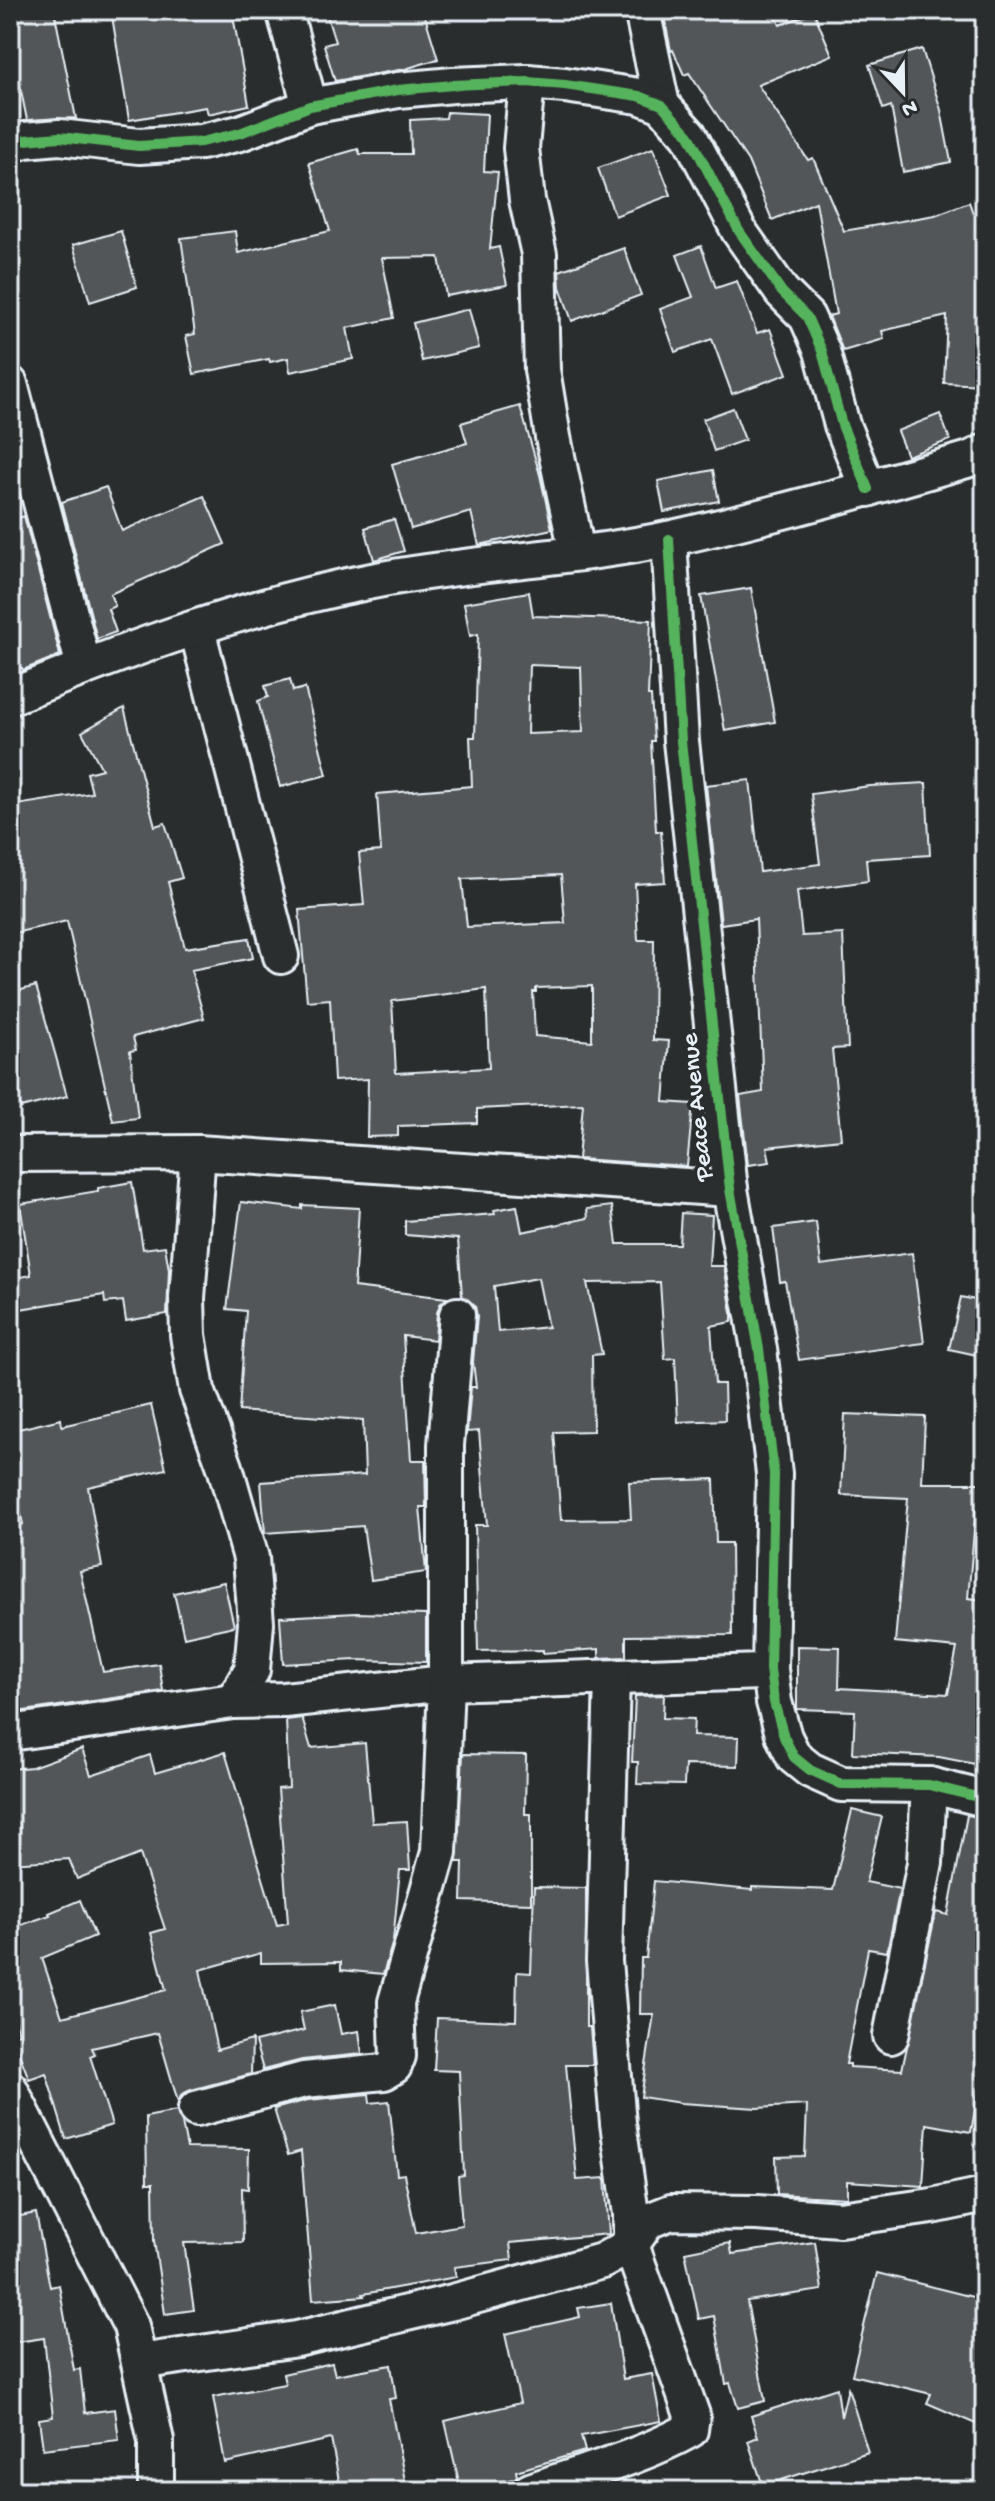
<svg xmlns="http://www.w3.org/2000/svg" width="995" height="2501" font-family="'Gochi Hand',sans-serif">
<rect width="100%" height="100%" fill="#2a2d2e"/>
<filter id="ink" filterUnits="userSpaceOnUse"><feTurbulence type="fractalNoise" baseFrequency=".0125" numOctaves="2"/><feDisplacementMap in="SourceGraphic" scale="16" xChannelSelector="R" yChannelSelector="G"/><feConvolveMatrix kernelMatrix="1 2 1 2 8 2 1 2 1" color-interpolation-filters="sRGB"/></filter>
<g filter="url(#ink)">
<g fill="#535759" stroke="#e8f1f8" stroke-width="2" fill-rule="evenodd">
<polygon points="10,10 54,10 76,118 27,120 10,38"/>
<polygon points="111,10 232,10 249,105 208,114 206,107 129,120"/>
<polygon points="325,10 423,10 438,59 405,69 335,81 324,45 335,42"/>
<polygon points="675,10 773,10 780,25 814,12 832,55 758,85 808,160 813,158 844,231 935,215 969,202 973,213 985,210 985,385 944,383 947,316 882,331 884,339 843,351 829,316 836,314 816,202 772,220 748,161 689,73 684,75 673,50 671,51 664,16"/>
<polygon points="922,49 941,110 951,162 903,172 891,106 883,109 869,65"/>
<polygon points="447,112 487,114 484,171 498,172 490,249 499,247 507,285 446,296 439,257 382,258 394,318 347,328 353,359 290,372 288,358 270,362 269,359 194,374 186,336 195,334 181,238 235,231 238,253 330,231 309,163 358,149 360,154 411,154 410,120 446,118"/>
<polygon points="653,148 671,195 615,216 598,168"/>
<polygon points="121,231 137,287 90,302 73,245"/>
<polygon points="701,246 716,288 737,281 757,333 770,329 787,374 732,394 712,339 675,352 660,309 693,297 677,255"/>
<polygon points="624,248 641,295 572,321 560,287 559,271"/>
<polygon points="469,309 479,348 422,361 413,323"/>
<polygon points="520,406 540,475 552,529 479,545 471,512 411,529 392,464 467,443 461,423"/>
<polygon points="733,408 745,440 714,451 703,419"/>
<polygon points="940,414 950,440 907,456 897,431"/>
<polygon points="713,470 719,501 664,512 658,481"/>
<polygon points="106,487 122,531 204,496 225,544 110,594 115,606 108,609 116,632 97,639 62,502"/>
<polygon points="24,516 60,655 23,670 22,668 10,671 10,521"/>
<polygon points="394,519 404,551 374,560 365,528"/>
<polygon points="751,588 775,722 725,731 701,596"/>
<path d="M529 592 533 616 651 620 648 696H651L654 741H651L656 831H661L665 882 635 884 638 940H654L653 1040 669 1041 664 1102 693 1104 687 1166 578 1159 583 1104 477 1109V1123L398 1126V1136L367 1137 368 1079 334 1081 330 999 307 1001 299 910 364 905 359 853 381 851 377 794 472 786 470 737H475L478 634 470 636 464 603ZM529 665 581 667 583 732 527 734ZM561 875 565 923 467 927 462 879ZM592 986V1041L535 1036 533 992H536V988ZM486 989 489 1068 396 1073 392 1001Z"/>
<polygon points="290,679 293,691 305,688 327,775 280,787 258,701 268,697 265,686"/>
<polygon points="124,708 155,826 165,823 182,878 168,882 185,948 249,938 253,958 191,970 204,1018 133,1037 136,1050 130,1051 138,1118 113,1121 67,921 10,934 10,806 92,793 87,773 102,769 82,732"/>
<polygon points="750,780 760,872 820,864 811,794 870,786 926,783 930,855 866,859 868,881 797,891 802,936 843,934 848,1048 832,1049 841,1139 767,1147 770,1162 748,1165 740,1096 763,1092 756,919 721,924 706,785"/>
<polygon points="36,986 67,1096 21,1108 10,1068 10,993"/>
<polygon points="132,1182 143,1249 165,1246 169,1270 167,1314 126,1321 123,1301 105,1303 104,1295 20,1309 15,1278 31,1275 20,1204 98,1191 98,1188"/>
<polygon points="241,1202 302,1209 302,1205 359,1208 354,1287 447,1298 440,1304 437,1313 435,1340 403,1336 411,1460 425,1460 426,1507 420,1507 426,1572 371,1580 363,1526 265,1533 261,1482 365,1475 363,1420 239,1411 246,1311 227,1309"/>
<path d="M517 1206 522 1232 588 1218 587 1209 612 1206 617 1244H679L681 1213 712 1215 709 1266H724L732 1312V1322L711 1326 715 1384H724L725 1420 678 1422 675 1358 665 1359 660 1282 587 1283 602 1354 592 1355 593 1431 554 1432 561 1520 631 1519 629 1482 714 1479 716 1543H731L732 1635 626 1636V1657L599 1658V1649L543 1653V1650L478 1651 475 1525H487L479 1431 467 1432 471 1387H476L473 1362 477 1316 475 1306 462 1296 458 1239 405 1235V1221L495 1214 494 1210ZM538 1278 548 1327 498 1332 494 1286Z"/>
<polygon points="816,1222 821,1265 912,1253 924,1343 799,1360 785,1281 780,1282 773,1228"/>
<polygon points="961,1297 985,1302 985,1319 977,1355 949,1349"/>
<polygon points="151,1405 166,1469 88,1487 102,1567 80,1571 103,1672 159,1664 163,1691 10,1713 10,1527 23,1524 10,1470 10,1431 61,1419 62,1426"/>
<polygon points="845,1414 925,1417 922,1483 985,1483 985,1509 976,1509 968,1598 985,1600 985,1766 939,1757 853,1753 855,1711 797,1709 797,1646 840,1647 839,1688 948,1694 957,1648 895,1642 908,1498 841,1495"/>
<polygon points="224,1582 234,1626 184,1637 174,1593"/>
<polygon points="356,1613 426,1615 426,1662 356,1660 283,1664 280,1617"/>
<polygon points="664,1695 663,1718 694,1719 693,1736 739,1737 738,1766 685,1765 684,1785 637,1784 638,1762 632,1762 635,1696"/>
<polygon points="302,1718 311,1748 365,1743 372,1823 407,1821 410,1870 400,1870 393,1941 383,1974 341,1970 341,1962 261,1963 261,1953 200,1970 217,2050 252,2040 251,2074 191,2090 182,2094 178,2102 158,2033 92,2048 95,2054 90,2056 112,2125 66,2139 46,2073 29,2079 12,2035 19,2033 10,2005 10,1929 50,1915 49,1913 80,1900 95,1936 42,1958 62,2017 166,1990 151,1933 165,1929 140,1854 77,1879 69,1859 10,1863 10,1769 32,1767 82,1749 91,1775 150,1755 155,1773 225,1752 277,1925 288,1923 278,1789 289,1788 286,1720"/>
<polygon points="463,1754 526,1755 525,1814 531,1814 531,1903 462,1901 463,1862 457,1862"/>
<polygon points="852,1810 882,1817 866,1882 900,1889 887,1952 868,1949 846,2064 850,2064 850,2067 902,2070 936,1912 948,1915 967,1815 985,1818 985,2039 980,2067 983,2067 971,2132 927,2124 923,2186 847,2181 847,2198 777,2194 776,2157 805,2156 807,2105 757,2108 681,2103 641,2097 654,2014 640,2014 641,1958 646,1958 654,1881 752,1890 752,1887 833,1890"/>
<polygon points="534,1887 586,1888 586,2027 590,2027 593,2065 566,2065 577,2180 605,2178 609,2234 510,2243 512,2260 454,2267 456,2277 363,2294 364,2296 313,2300 301,2151 288,2155 274,2109 308,2100 369,2094 370,2103 389,2101 397,2175 404,2174 416,2233 462,2225 458,2176 464,2175 459,2071 434,2070 437,2018 516,2021 517,1972 531,1973"/>
<polygon points="335,2005 341,2034 359,2031 362,2054 302,2060 263,2070 255,2042 304,2030 300,2012"/>
<polygon points="177,2111 182,2123 187,2148 249,2149 248,2189 242,2188 243,2242 184,2243 194,2310 165,2314 154,2241 153,2183 147,2183 146,2117"/>
<polygon points="36,2213 50,2287 59,2285 74,2370 80,2369 85,2413 115,2409 119,2440 43,2449 39,2419 53,2417 44,2338 10,2343 10,2218"/>
<polygon points="815,2242 822,2290 747,2301 765,2401 738,2408 730,2383 726,2384 714,2316 699,2319 685,2252 730,2243 732,2254"/>
<polygon points="877,2273 985,2300 985,2428 927,2403 931,2394 852,2375"/>
<polygon points="611,2303 623,2379 652,2374 661,2421 581,2436 585,2451 516,2471 517,2476 514,2479 461,2491 445,2421 520,2403 505,2334 580,2317 578,2308"/>
<polygon points="332,2363 335,2375 391,2365 396,2398 389,2399 407,2491 341,2491 331,2439 225,2463 213,2397 285,2384 283,2374"/>
<polygon points="837,2388 841,2417 848,2388 868,2452 763,2486 748,2441 758,2437 751,2416"/>
</g>
<g fill="none" stroke-linecap="round" stroke-linejoin="round">
<g stroke="#e8f1f8" stroke-width="40">
<g id="minor">
<polyline points="284,10 310,106"/>
<polyline points="642,10 662,105"/>
<polyline points="527,82 521,148 527,200 539,254 542,370 553,437 577,552"/>
<polyline points="10,145 25,140 59,137 139,146 201,142 240,133 310,106 398,90 453,85 527,82 565,85 639,96 662,105 689,135 739,231 782,292 807,317 822,351 842,425 868,489"/>
<polyline points="10,384 84,667"/>
<polyline points="669,539 681,741 730,1189 759,1349 774,1474 770,1669 774,1702 784,1737 794,1757 810,1770 841,1784 929,1785 985,1799"/>
<polyline points="197,629 281,956"/>
<path d="M10 697C127 649 248 605 372 581 470 562 574 559 672 538 772 516 871 488 970 459L985 452"/>
<polyline points="198,1153 187,1298 188,1335 197,1390 225,1467 251,1558 256,1623 252,1670 233,1701"/>
<polyline points="10,1154 198,1153 730,1189"/>
<polyline points="10,1733 233,1701 284,1700 446,1683 761,1672 770,1669"/>
<polyline points="891,2036 925,1863 929,1785"/>
<polyline points="10,2089 131,2326 156,2441 156,2491"/>
<polyline points="196,2109 304,2080 384,2072 394,2066 398,2056 396,2002 439,1852 446,1683 446,1445 457,1315"/>
<polyline points="139,2362 297,2339 453,2302 602,2261 631,2245 648,2221 671,2212 757,2213 840,2219 932,2206 985,2195"/>
<path d="M530 2491C584 2472 639 2458 690 2430L692 2415 631 2245V2214L618 2123 604 1961 612 1678"/>
</g>
</g>
<use href="#minor" stroke="#2a2d2e" stroke-width="34"/>
<g stroke="#2a2d2e" stroke-width="15">
<g id="cycleway">
<polyline points="10,145 25,140 59,137 139,146 201,142 240,133 310,106 398,90 453,85 527,82 565,85 639,96 662,105 689,135 739,231 782,292 807,317 822,351 842,425 868,489"/>
<polyline points="669,539 681,741 730,1189 759,1349 774,1474 770,1669 774,1702 784,1737 794,1757 810,1770 841,1784 929,1785 985,1799"/>
</g>
</g>
<use href="#cycleway" stroke="#56b35d" stroke-width="10"/>
</g>
</g>
<g text-anchor="middle" dominant-baseline="central" stroke-width="7" stroke-linejoin="round" paint-order="stroke">
<g font-size="26" fill="#e8f1f8" stroke="#2a2d2e">
<text transform="translate(699 1107) rotate(-96)">Peace Avenue</text>
</g>
</g>
<rect width="995" height="2501" fill="none" stroke="#2a2d2e" stroke-width="40"/>
<rect x="20" y="20" width="955" height="2461" fill="none" stroke="#e8f1f8" stroke-width="3" filter="url(#ink)"/>
<g transform="translate(903 92) rotate(158)" stroke="#2a2d2e" stroke-width="6" paint-order="stroke">
<path d="M0-6L14 30L0 20L-14 30Z" fill="#e8f1f8"/>
<text y="-12" font-size="22" font-weight="bold" text-anchor="middle" fill="#e8f1f8">N</text>
</g>
</svg>
